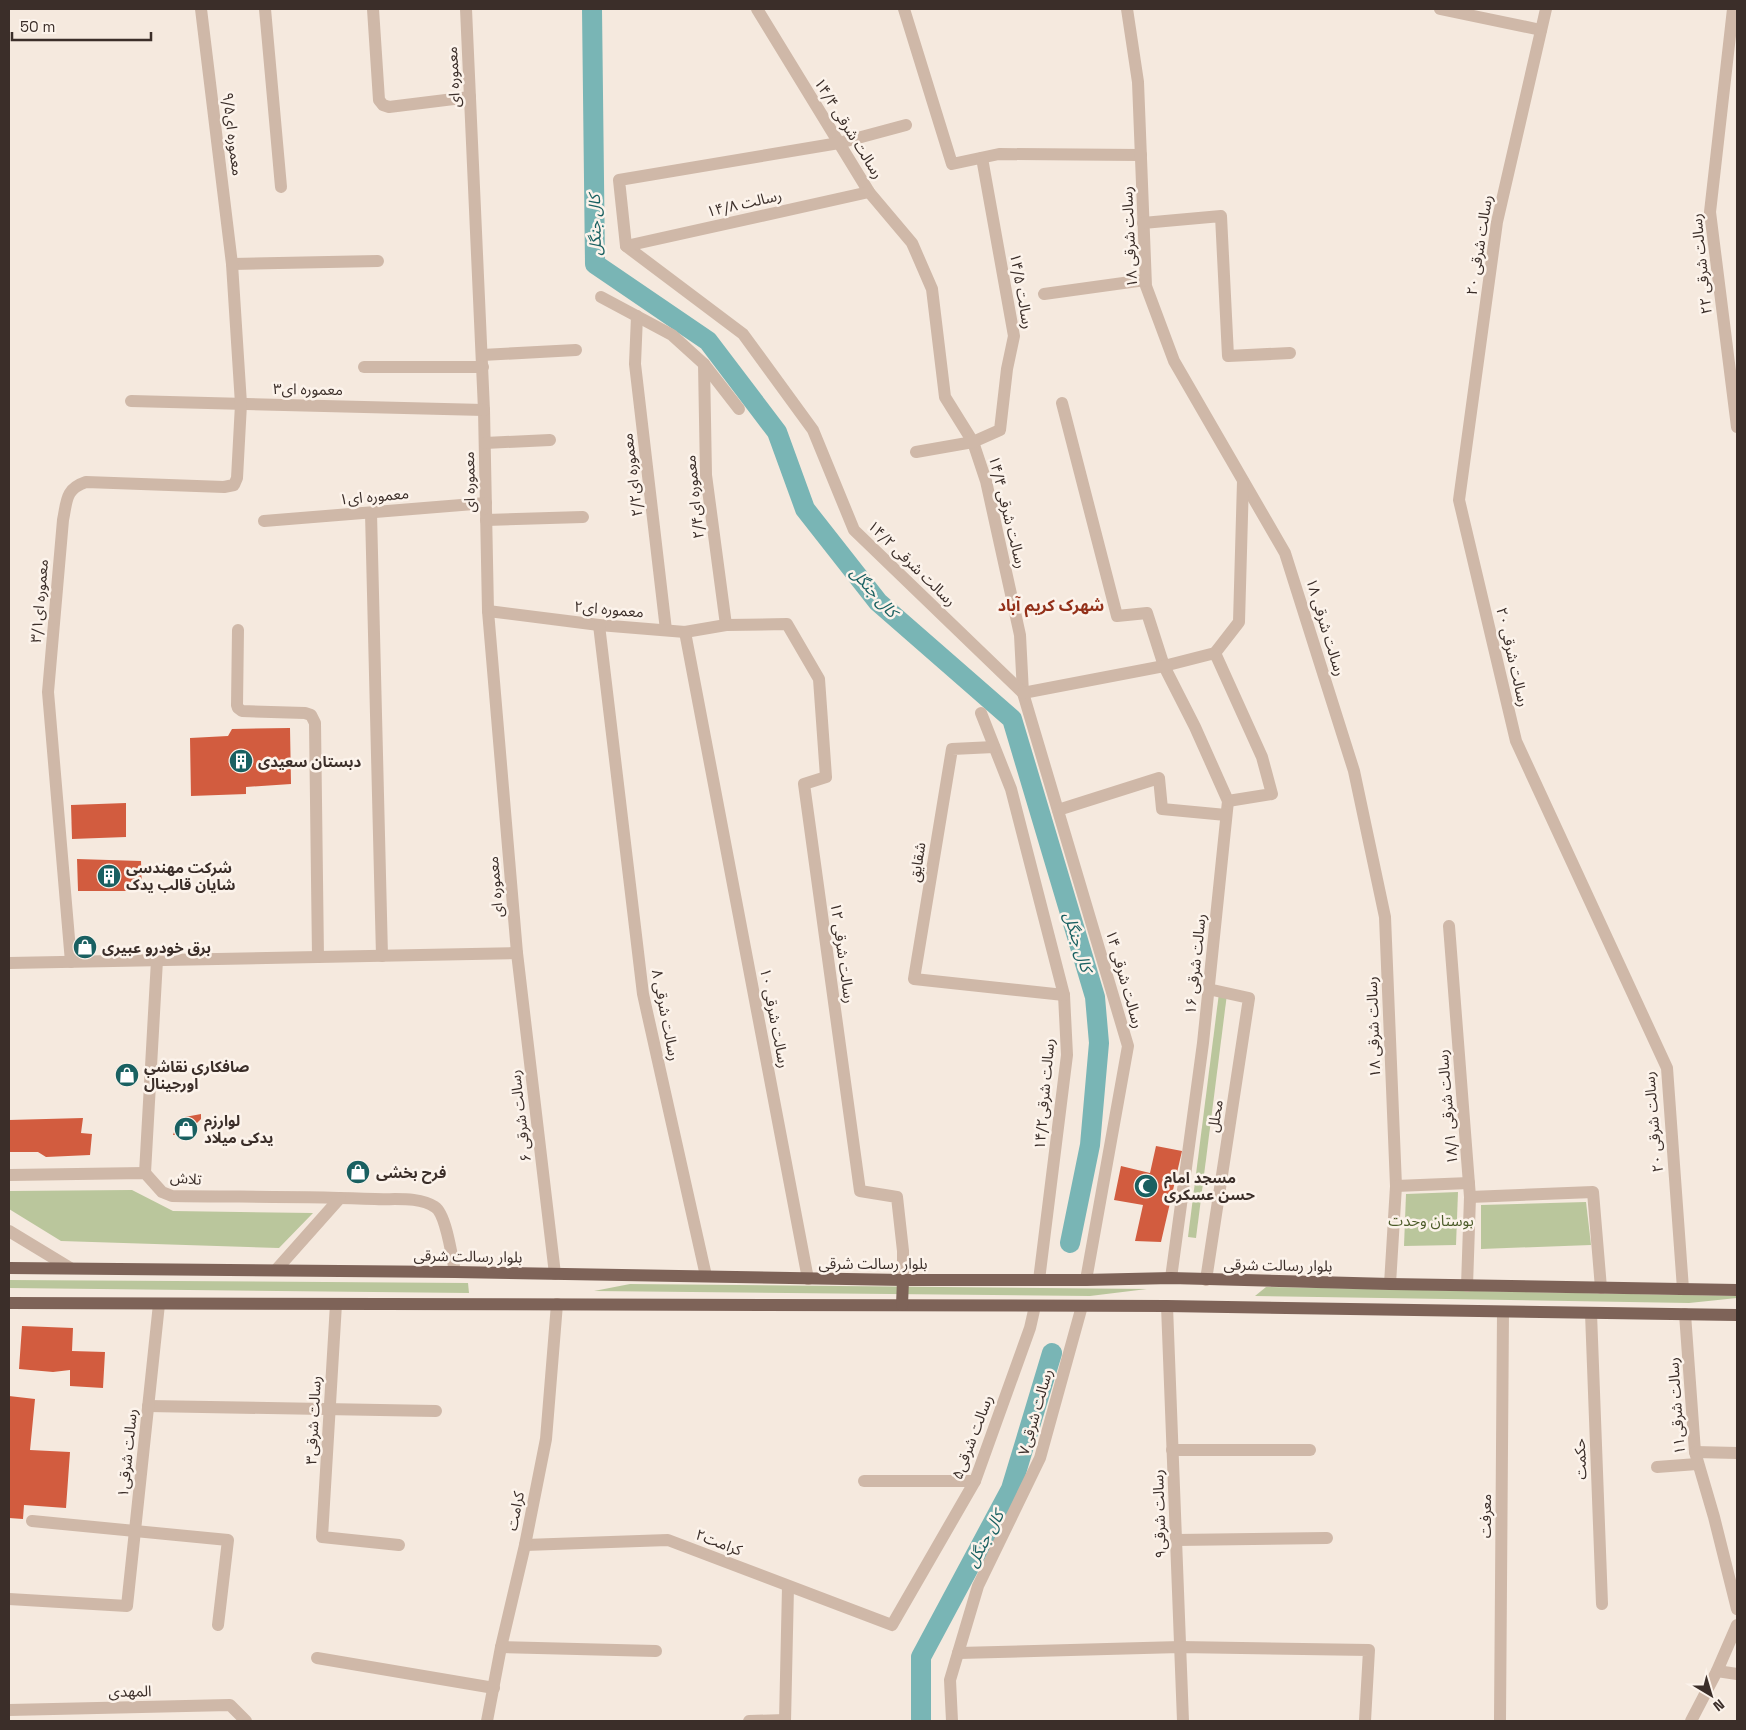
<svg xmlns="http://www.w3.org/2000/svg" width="1746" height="1730" font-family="'Space Grotesk','Noto Sans Arabic',sans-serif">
<rect width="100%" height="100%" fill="#f5e9de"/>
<g fill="#bac69c">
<polygon points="1219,993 1227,994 1196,1238 1188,1237"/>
<polygon points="132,1190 173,1211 313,1213 279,1248 61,1241 9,1209 9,1191"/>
<polygon points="1458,1192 1456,1245 1404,1246 1406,1194"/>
<polygon points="1586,1202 1591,1245 1481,1249 1481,1205"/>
<polygon points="9,1280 468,1283 469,1293 9,1288"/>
<polygon points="630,1284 1147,1289 1090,1296 594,1291"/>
<polygon points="1266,1287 1737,1296 1737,1298 1689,1303 1255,1296"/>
</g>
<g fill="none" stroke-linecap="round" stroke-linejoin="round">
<g stroke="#79b5b5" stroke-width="20">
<polyline points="592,9 595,264 708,341 777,432 805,509 878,602 1012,719 1095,997 1099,1043 1090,1145 1070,1243"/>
<polyline points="921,1721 921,1657 1011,1489 1052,1353"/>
</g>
</g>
<g fill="#d25c3f">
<polygon points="290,728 291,784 246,787 246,794 191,796 190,738 228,736 232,729"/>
<polygon points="126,803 126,837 72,839 71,805"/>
<polygon points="77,859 141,861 142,891 78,891"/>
<polygon points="201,1114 201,1119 197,1123 196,1135 173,1135 177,1124 185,1117"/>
<polygon points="83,1118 81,1133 92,1134 90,1155 46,1157 38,1152 9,1152 9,1120"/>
<polygon points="1156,1146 1182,1151 1161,1242 1135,1241 1143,1205 1114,1200 1121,1166 1150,1173"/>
<polygon points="22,1326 73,1328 72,1351 105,1352 103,1388 70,1386 70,1370 53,1372 19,1369"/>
<polygon points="9,1396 35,1399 30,1450 70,1452 66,1508 24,1505 23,1519 9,1518"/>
</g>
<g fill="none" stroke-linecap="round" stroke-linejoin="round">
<g stroke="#cfb8a8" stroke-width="12">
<polyline points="265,9 281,187"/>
<polyline points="373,9 379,100 383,105 389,107 470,97"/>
<polyline points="466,9 484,410 488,611 517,953 555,1274"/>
<polyline points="757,9 869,192 912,243 932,289 945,397 973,442 986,481 1020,635 1023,693 1128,1046 1086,1280"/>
<polyline points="904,9 952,164 999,154 1141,155"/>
<polyline points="1127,9 1138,82 1146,286 1174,361 1285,553 1354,771 1385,917 1396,1186 1390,1284"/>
<polyline points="1440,9 1541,30"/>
<polyline points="1546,9 1497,222 1459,500 1516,741 1667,1068 1683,1289"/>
<polyline points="1733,9 1710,212 1737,427"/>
<polyline points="906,125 839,143 619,180 626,246 743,334 813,430 854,530 1023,693"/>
<polyline points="1143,223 1221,216 1228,356 1290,353"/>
<polyline points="626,246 869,192"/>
<polyline points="232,264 378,261"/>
<polyline points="1044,294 1145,280"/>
<polyline points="601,297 672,335 704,364 739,409"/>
<polyline points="637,316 635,364 666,630"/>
<polyline points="482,355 576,350"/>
<polyline points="704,364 706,475 726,625"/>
<polyline points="364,367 483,367"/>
<polyline points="131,401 484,410"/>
<polyline points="1062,403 1117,616 1147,613 1164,666 1195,727 1228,801 1203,1043 1171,1278"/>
<polyline points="485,443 550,440"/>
<polyline points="916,452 973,442 1000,430 1007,369 1014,336 982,158"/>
<polyline points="371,513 382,956"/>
<polyline points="486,520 583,517"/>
<polyline points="264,521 486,503"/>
<polyline points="488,611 599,625 685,632 726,625 787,624 819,679 826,777 804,784 860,1191 897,1197 903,1251 903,1280"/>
<polyline points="599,625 643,994 706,1276"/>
<polyline points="238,630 237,705 238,708 242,711 305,713 311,715 315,723 318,957"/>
<polyline points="685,632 808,1279"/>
<polyline points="1215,653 1239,622 1243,481"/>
<polyline points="1023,693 1164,666 1215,653 1262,757 1272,794 1228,801"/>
<polyline points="981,713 1011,789 1064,995 1067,1055 1039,1280"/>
<polyline points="994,747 952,749 914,979 1064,995"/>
<polyline points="1058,810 1159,778 1162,809 1226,815"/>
<polyline points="1449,926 1470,1197 1467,1286"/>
<path d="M71 962 48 692 63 520C67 501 65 489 86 482L224 487 234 485 237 478 241 404 232 264 201 9"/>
<polyline points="9,963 517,953"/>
<polyline points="145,1173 157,960"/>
<path d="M9 1175 145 1173 162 1192 172 1196C240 1197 307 1196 375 1199 393 1200 419 1196 435 1207 446 1214 452 1257 455 1272"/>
<polyline points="1396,1186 1469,1183"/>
<polyline points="1470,1197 1593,1192 1601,1288"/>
<polyline points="9,1231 70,1268"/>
<polyline points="276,1270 340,1198"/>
<polyline points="1206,1280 1249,998 1208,989"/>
<polyline points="336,1304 322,1537 399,1545"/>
<polyline points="1167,1306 1183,1721"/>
<polyline points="1591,1313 1602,1604"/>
<polyline points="1685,1314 1695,1452 1714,1517 1737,1609"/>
<polyline points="148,1406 436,1411"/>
<polyline points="1172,1450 1310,1450"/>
<polyline points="1695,1452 1737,1453"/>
<polyline points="1657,1467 1697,1464"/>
<polyline points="864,1481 975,1481"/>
<polyline points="32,1521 228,1540 218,1625"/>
<polyline points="1176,1540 1327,1538"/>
<polyline points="525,1545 668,1540 892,1625 975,1481 1030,1328 1035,1306"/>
<polyline points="9,1599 127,1606 159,1304"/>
<polyline points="501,1647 656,1651"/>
<polyline points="958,1653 1180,1647 1369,1650 1365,1721"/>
<polyline points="317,1658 494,1688"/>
<polyline points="1717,1671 1737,1674"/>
<polyline points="9,1710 230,1705 246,1721"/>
<polyline points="487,1721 501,1647 525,1545 546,1439 557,1304"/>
<polyline points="749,1721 785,1720"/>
<polyline points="785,1721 788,1587"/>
<polyline points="952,1721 950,1680 978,1586 1040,1458 1082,1306"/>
<polyline points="1500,1721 1503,1312"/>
<polyline points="1691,1721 1717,1671 1737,1625"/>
</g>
<g stroke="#7e6358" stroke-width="12">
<polyline points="9,1268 455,1272 903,1280 1086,1280 1171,1278 1390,1284 1737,1290"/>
<polyline points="9,1303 1167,1306 1737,1315"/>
<polyline points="902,1305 903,1280"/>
</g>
</g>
<defs>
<g id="building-disc" transform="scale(1.25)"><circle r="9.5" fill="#196061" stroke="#fcf3eb"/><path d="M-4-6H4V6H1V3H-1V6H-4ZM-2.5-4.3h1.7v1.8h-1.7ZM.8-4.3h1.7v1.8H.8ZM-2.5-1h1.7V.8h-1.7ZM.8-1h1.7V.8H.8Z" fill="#fff"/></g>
<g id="shop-disc" transform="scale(1.25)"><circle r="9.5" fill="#196061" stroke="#fcf3eb"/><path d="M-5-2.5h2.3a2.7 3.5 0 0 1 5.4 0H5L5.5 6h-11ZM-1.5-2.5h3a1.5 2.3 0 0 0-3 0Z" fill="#fff"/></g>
<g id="mosque-disc" transform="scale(1.25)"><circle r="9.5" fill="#196061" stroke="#fcf3eb"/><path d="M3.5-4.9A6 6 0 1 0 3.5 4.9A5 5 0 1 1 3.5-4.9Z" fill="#fff"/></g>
</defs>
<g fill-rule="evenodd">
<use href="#building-disc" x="241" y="761"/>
<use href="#building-disc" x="109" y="876"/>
<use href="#shop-disc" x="85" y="947"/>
<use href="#shop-disc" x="127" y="1075"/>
<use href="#shop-disc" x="186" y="1129"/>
<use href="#shop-disc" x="358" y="1172"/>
<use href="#mosque-disc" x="1146" y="1186"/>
</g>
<g text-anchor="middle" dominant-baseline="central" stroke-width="5" stroke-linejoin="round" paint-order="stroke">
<g font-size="15" fill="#3b2e29" stroke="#fcf3eb">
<text transform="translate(453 77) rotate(-93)">معموره ای</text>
<text transform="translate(849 128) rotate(58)">رسالت شرقی ۱۴/۴</text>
<text transform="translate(233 134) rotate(83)">معموره ای۹/۵</text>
<text transform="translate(744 203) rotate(-13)">رسالت ۱۴/۸</text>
<text transform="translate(1129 237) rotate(-93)">رسالت شرقی ۱۸</text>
<text transform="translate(1479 245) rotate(-81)">رسالت شرقی ۲۰</text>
<text transform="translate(1701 264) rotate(-96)">رسالت شرقی ۲۲</text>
<text transform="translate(1022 291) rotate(80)">رسالت ۱۴/۵</text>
<text transform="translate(308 389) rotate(1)">معموره ای۳</text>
<text transform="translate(632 475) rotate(-97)">معموره ای۲/۲</text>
<text transform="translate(469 482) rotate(-91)">معموره ای</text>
<text transform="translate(374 496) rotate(-5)">معموره ای۱</text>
<text transform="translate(694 497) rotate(-96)">معموره ای۲/۴</text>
<text transform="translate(1008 512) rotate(76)">رسالت شرقی ۱۴/۴</text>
<text transform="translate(912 563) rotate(44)">رسالت شرقی ۱۴/۲</text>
<text transform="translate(39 601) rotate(-85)">معموره ای۳/۱</text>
<text transform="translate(609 609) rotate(5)">معموره ای۲</text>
<text transform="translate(1326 627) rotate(73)">رسالت شرقی ۱۸</text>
<text transform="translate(1513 657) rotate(77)">رسالت شرقی ۲۰</text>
<text transform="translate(917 862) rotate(-81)">شقایق</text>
<text transform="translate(495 887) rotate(-95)">معموره ای</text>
<text transform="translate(843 953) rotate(82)">رسالت شرقی ۱۲</text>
<text transform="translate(1195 964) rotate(-84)">رسالت شرقی ۱۶</text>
<text transform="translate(1125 979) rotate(74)">رسالت شرقی ۱۴</text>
<text transform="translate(666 1015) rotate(79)">رسالت شرقی ۸</text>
<text transform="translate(775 1018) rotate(79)">رسالت شرقی ۱۰</text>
<text transform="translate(1373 1027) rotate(-92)">رسالت شرقی ۱۸</text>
<text transform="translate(1044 1094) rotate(-85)">رسالت شرقی۱۴/۲</text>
<text transform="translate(1447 1107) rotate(-95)">رسالت شرقی ۱۸/۱</text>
<text transform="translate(520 1116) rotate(-97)">رسالت شرقی ۶</text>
<text transform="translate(1215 1116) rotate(-81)">محلل</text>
<text transform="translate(1653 1122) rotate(-95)">رسالت شرقی ۲۰</text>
<text transform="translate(186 1178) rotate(5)">تلاش</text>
<text transform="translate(468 1256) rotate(1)">بلوار رسالت شرقی</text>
<text x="873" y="1263">بلوار رسالت شرقی</text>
<text transform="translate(1278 1265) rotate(1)">بلوار رسالت شرقی</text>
<text transform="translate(1676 1406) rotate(-94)">رسالت شرقی۱۱</text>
<text transform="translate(1035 1412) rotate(-74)">رسالت شرقی۷</text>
<text transform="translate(313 1420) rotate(-87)">رسالت شرقی۳</text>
<text transform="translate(972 1437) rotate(-69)">رسالت شرقی۵</text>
<text transform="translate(127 1453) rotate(-84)">رسالت شرقی۱</text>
<text transform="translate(1580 1459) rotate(-92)">حکمت</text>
<text transform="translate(515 1511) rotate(-79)">کرامت</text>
<text transform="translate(1159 1514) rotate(-92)">رسالت شرقی۹</text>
<text transform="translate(1485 1516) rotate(-90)">معرفت</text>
<text transform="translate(719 1542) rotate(21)">کرامت۲</text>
<text transform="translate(130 1691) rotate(-1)">المهدی</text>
</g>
<g font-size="15" font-weight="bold" fill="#3b2e29" stroke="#fcf3eb" text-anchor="start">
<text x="258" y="761">دبستان سعیدی</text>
<text x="126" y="867">شرکت مهندسی<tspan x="126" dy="17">شایان قالب یدک</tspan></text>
<text x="102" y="947">برق خودرو عبیری</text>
<text x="144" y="1066">صافكاري نقاشي<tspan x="144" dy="17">اورجينال</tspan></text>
<text x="204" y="1120">لوارزم<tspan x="204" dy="17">یدکی میلاد</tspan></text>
<text x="376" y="1172">فرح بخشی</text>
<text x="1164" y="1177">مسجد امام<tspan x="1164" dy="17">حسن عسکری</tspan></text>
</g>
<g font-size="15" fill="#4c5c2a" stroke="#fcf3eb">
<text x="1431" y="1220">بوستان وحدت</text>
</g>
<g font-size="16" font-style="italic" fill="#196061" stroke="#fcf3eb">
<text transform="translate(595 225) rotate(-91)">کال جنگل</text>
<text transform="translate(874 592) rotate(48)">کال جنگل</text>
<text transform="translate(1078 942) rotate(73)">کال جنگل</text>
<text transform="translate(985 1539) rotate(-62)">کال جنگل</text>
</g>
<g font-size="16" font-weight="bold" fill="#933019" stroke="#fcf3eb">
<text x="1051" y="605">شهرک کریم آباد</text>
</g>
</g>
<rect width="1746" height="1730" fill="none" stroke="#3b2e29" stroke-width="20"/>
<g transform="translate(1711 1695) rotate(142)" stroke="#fcf3eb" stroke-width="4" paint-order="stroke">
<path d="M0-4L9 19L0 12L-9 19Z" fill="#3b2e29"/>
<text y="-8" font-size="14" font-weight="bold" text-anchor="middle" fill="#3b2e29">N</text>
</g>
<path d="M12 32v8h139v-8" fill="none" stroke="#3b2e29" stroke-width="2.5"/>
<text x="20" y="32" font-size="15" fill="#3b2e29" stroke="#fcf3eb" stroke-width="4" paint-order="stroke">50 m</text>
</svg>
